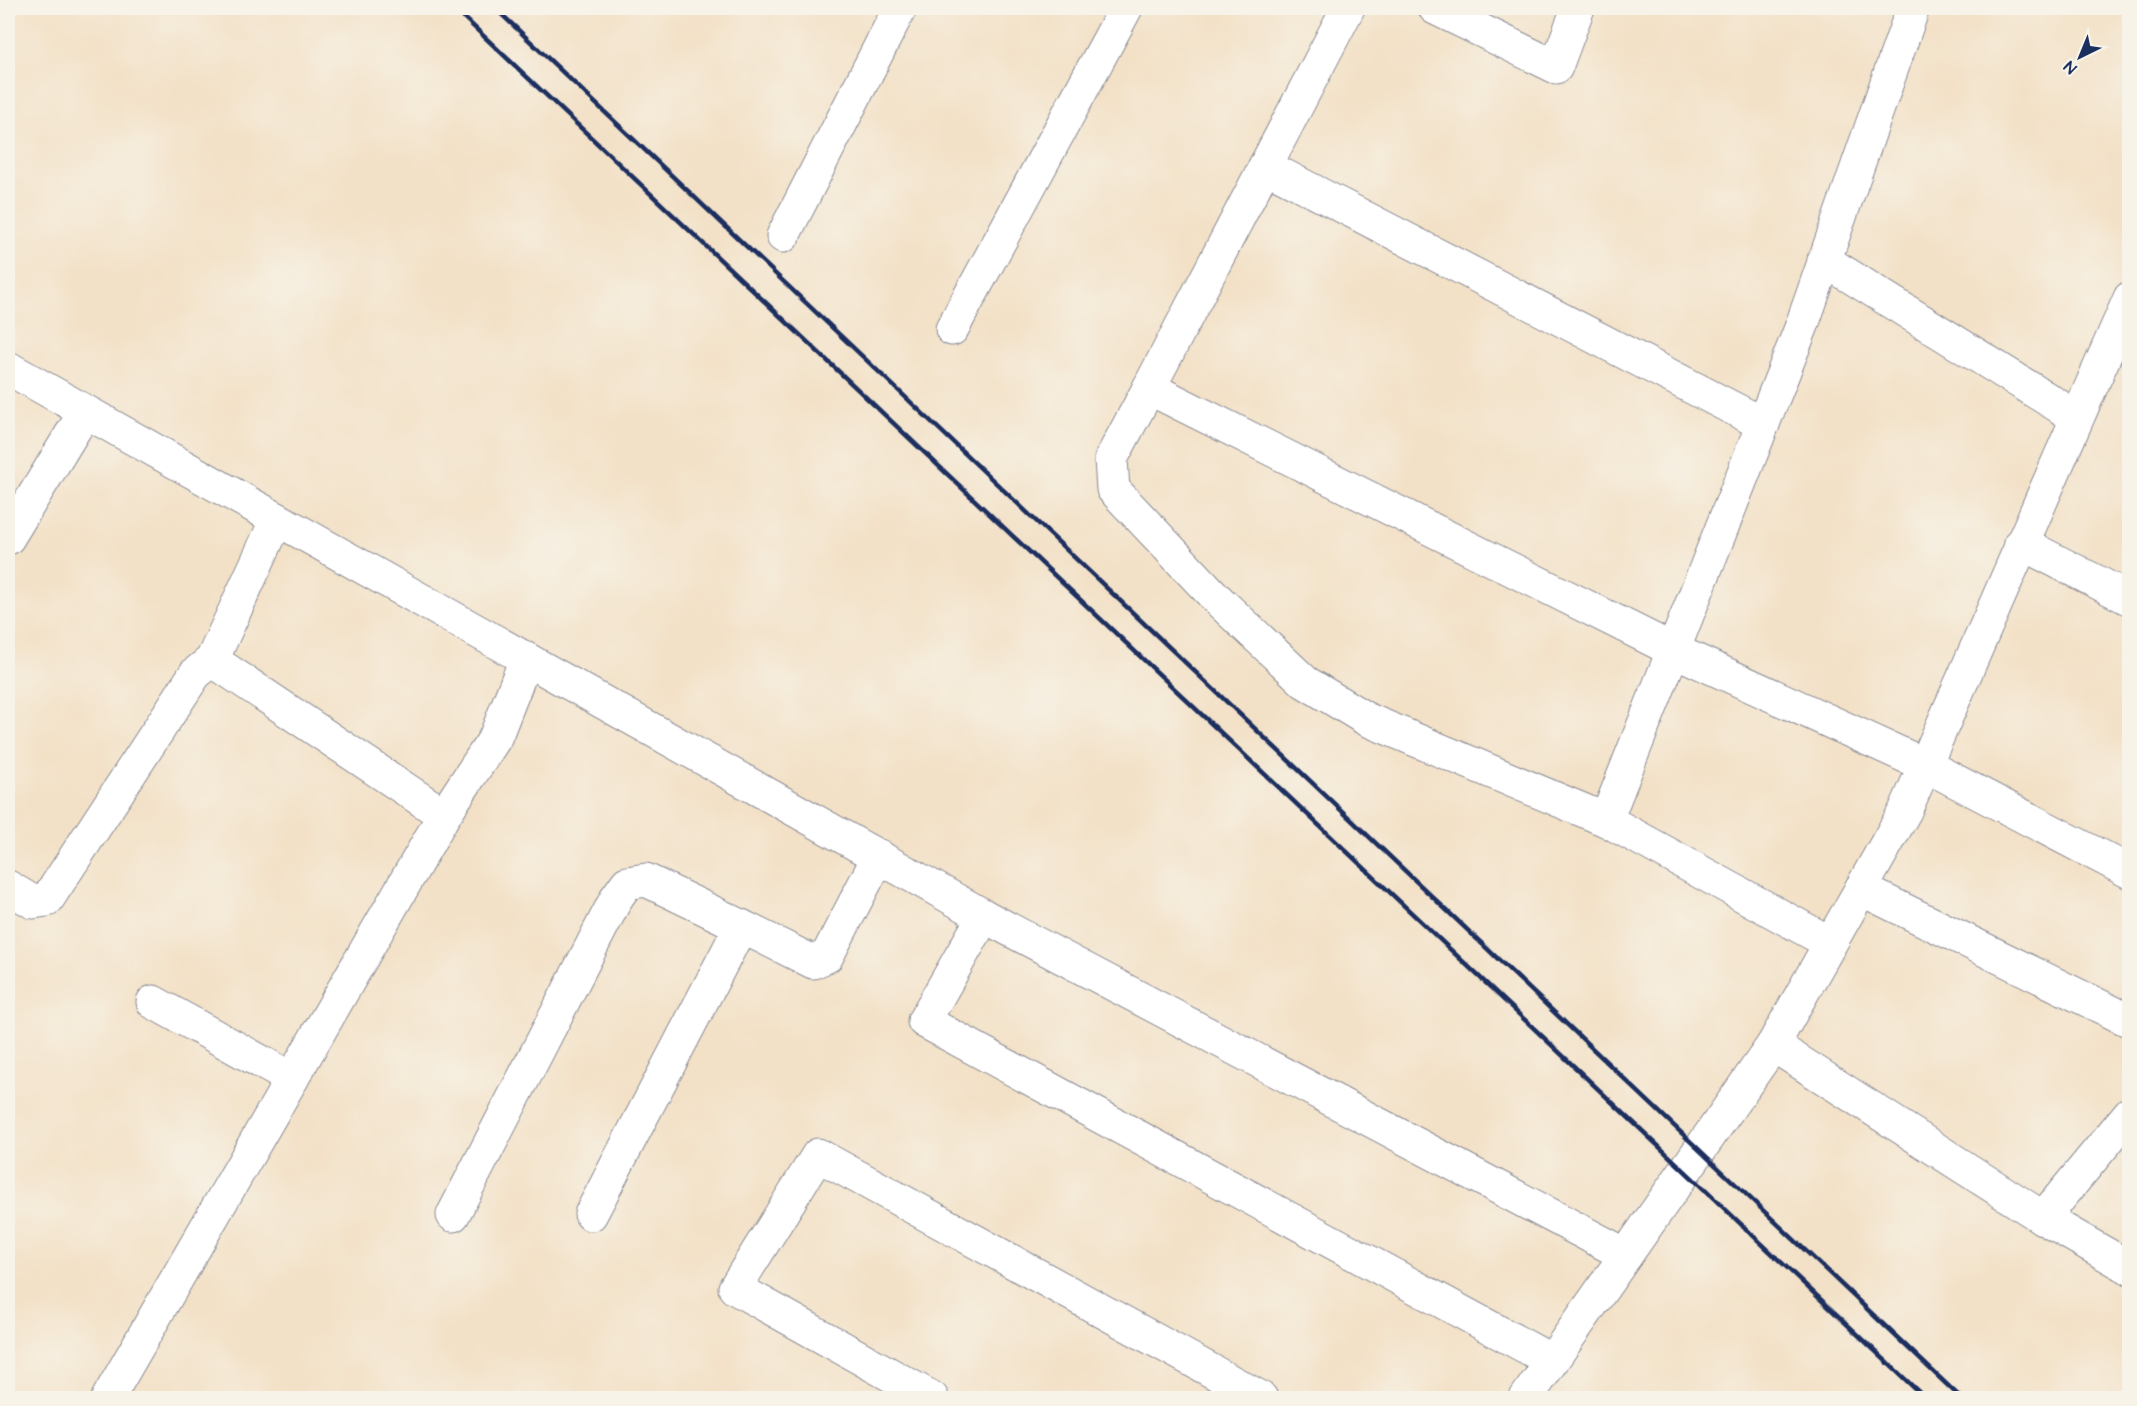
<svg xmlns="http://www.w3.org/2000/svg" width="2137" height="1406" font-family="'Architects Daughter',sans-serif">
<rect width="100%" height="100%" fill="#f7f3e8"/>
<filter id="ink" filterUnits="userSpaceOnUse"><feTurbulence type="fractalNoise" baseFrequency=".0167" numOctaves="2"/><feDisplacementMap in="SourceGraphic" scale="12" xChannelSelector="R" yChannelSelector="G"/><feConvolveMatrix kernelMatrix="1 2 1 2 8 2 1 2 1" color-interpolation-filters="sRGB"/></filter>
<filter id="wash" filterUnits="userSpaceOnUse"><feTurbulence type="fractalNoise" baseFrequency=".008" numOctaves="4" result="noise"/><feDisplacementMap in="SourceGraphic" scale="24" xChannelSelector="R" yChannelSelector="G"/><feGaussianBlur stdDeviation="1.35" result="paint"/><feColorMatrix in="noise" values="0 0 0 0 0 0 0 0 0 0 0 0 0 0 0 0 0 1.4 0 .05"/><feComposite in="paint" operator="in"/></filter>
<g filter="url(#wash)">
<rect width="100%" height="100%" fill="#f3e1c7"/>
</g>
<g filter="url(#ink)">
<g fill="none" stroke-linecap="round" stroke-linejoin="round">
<g stroke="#878892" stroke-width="35">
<g id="minor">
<polyline points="1348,8 1149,388 1673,650 1925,765 2130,872"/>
<polyline points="1435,8 1556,67 1578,8"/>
<polyline points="1265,166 1763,424"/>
<polyline points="783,236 900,8"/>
<polyline points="1824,260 2076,417"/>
<polyline points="952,329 1126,8"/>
<polyline points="8,368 984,916 1626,1255"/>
<polyline points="1149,388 1111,459 1113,489 1218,600 1305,682 1366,719 1606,820"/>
<polyline points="8,538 85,412"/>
<polyline points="2021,543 2130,599"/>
<polyline points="212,660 444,815"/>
<polyline points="8,887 33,902 47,900 195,674 212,660 277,519"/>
<polyline points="1861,889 2130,1021"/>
<polyline points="984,916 924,1021 1552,1361"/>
<polyline points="1830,943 1606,820 1801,328 1913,8"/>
<polyline points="153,1002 292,1079"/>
<polyline points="1773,1045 2043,1218 2130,1268"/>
<polyline points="591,1214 741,926 813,962 827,956 879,856"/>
<polyline points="453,1215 617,897 627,883 646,880 741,926"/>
<polyline points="2043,1218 2130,1113"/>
<polyline points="108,1398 444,815 495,738 526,659"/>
<polyline points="932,1398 735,1288 818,1155 1261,1398"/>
<polyline points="1526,1398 1773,1045 1905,811 2130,298"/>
</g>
</g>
<use href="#minor" stroke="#fff" stroke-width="33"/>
<g stroke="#1b2f5e" stroke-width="4.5">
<polyline points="454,8 1925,1398"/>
<polyline points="495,8 1961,1398"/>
</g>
</g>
</g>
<rect width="2137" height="1406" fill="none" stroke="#f7f3e8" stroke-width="30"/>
<g transform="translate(2080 57) rotate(223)" stroke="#f7f3e8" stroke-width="4.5" paint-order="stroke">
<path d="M0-4.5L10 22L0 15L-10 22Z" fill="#1b2f5e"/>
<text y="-9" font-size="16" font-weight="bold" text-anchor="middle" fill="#1b2f5e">N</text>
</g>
</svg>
